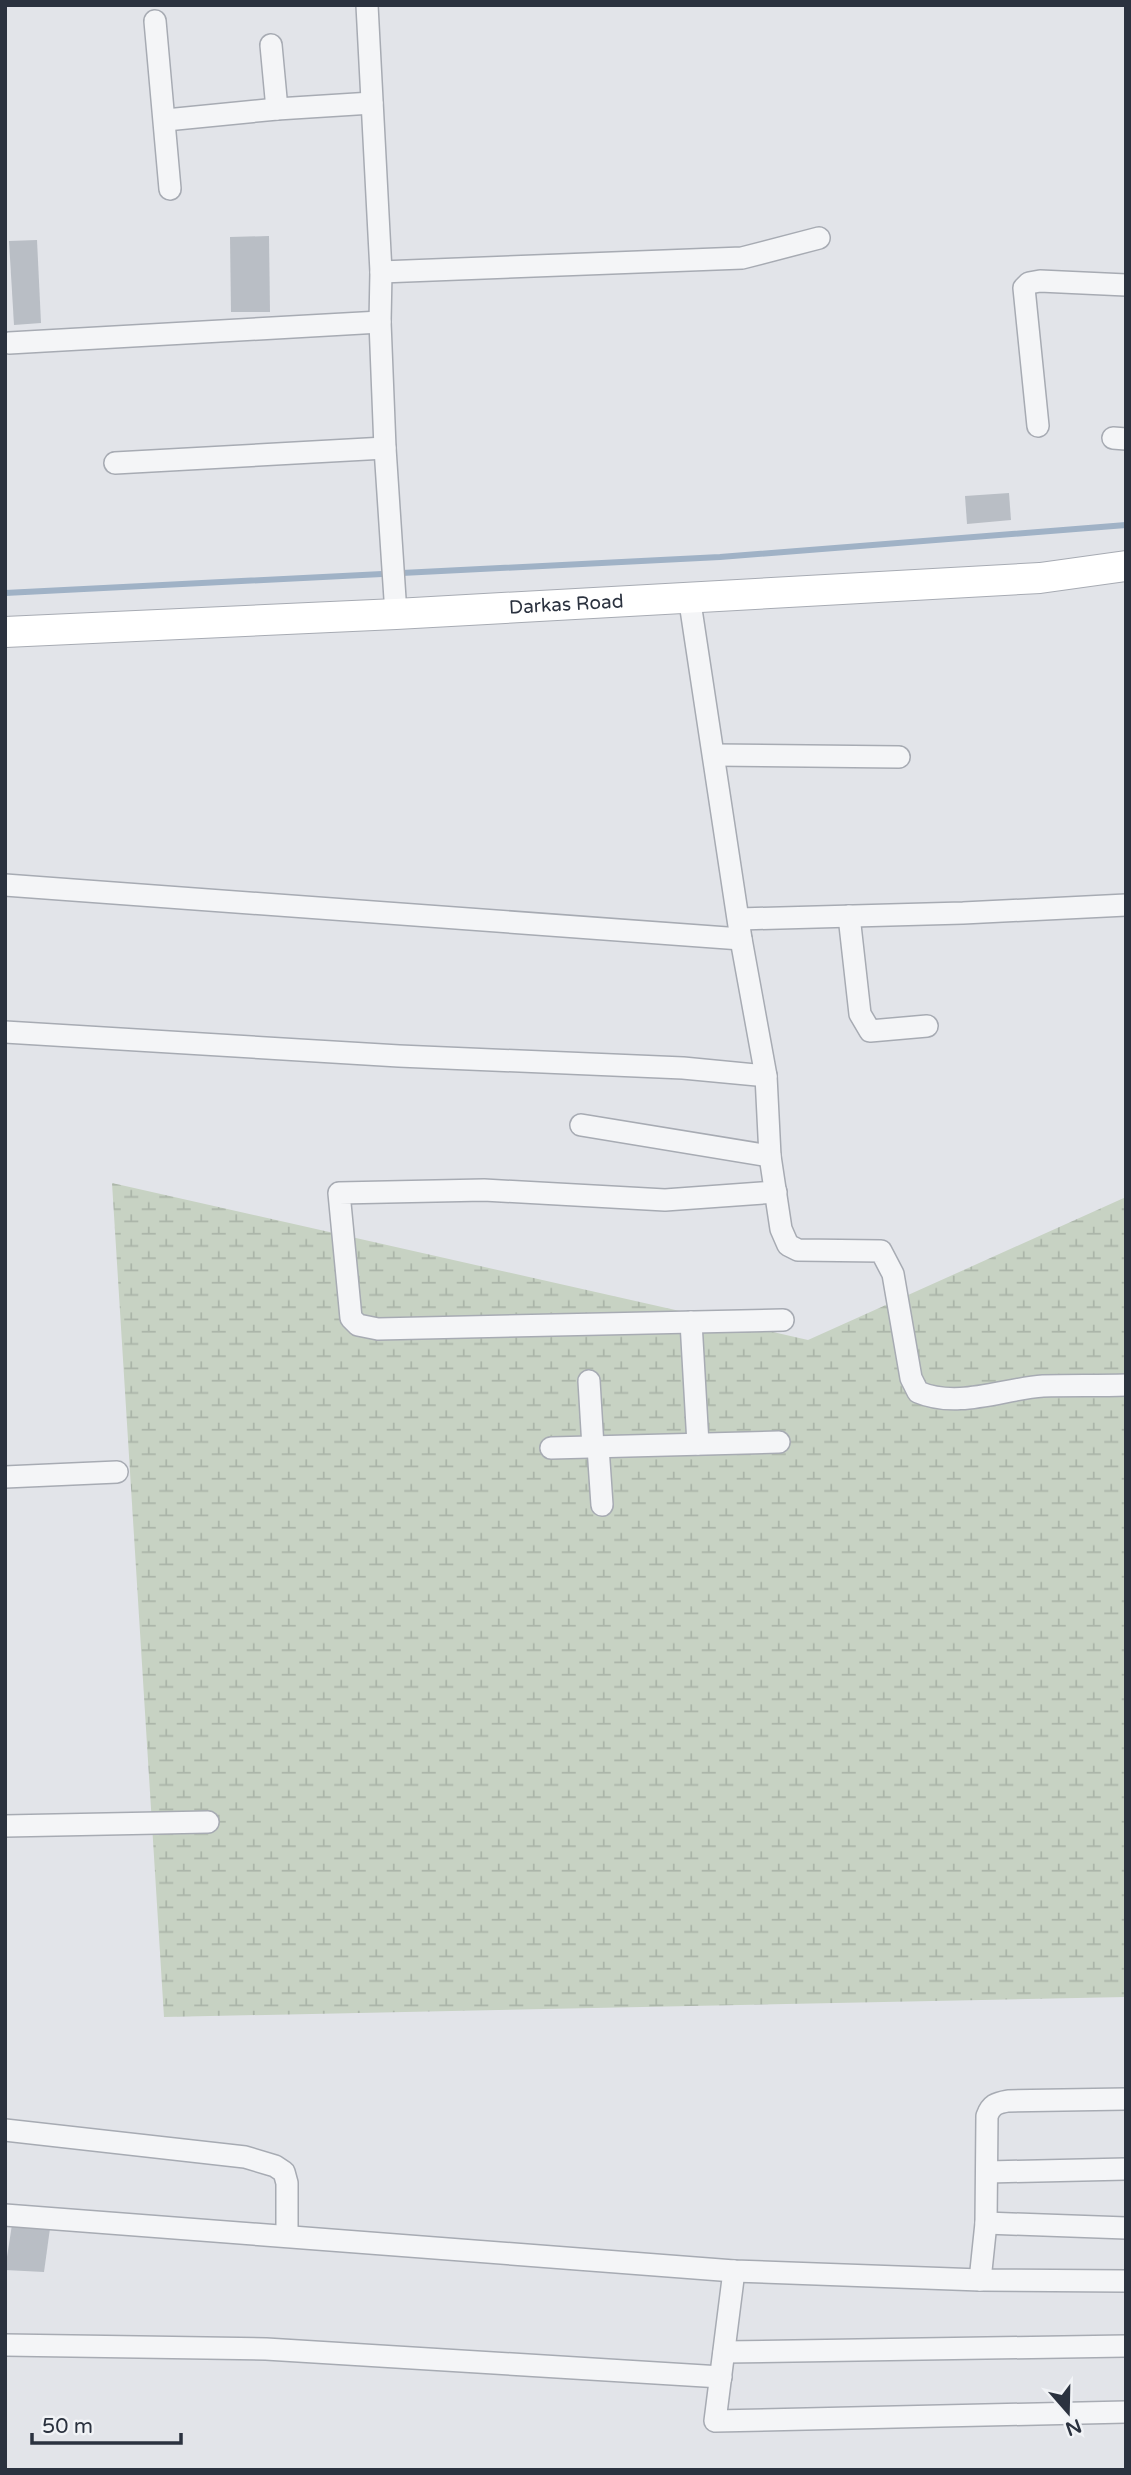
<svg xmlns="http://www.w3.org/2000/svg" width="1131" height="2475" font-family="'Varela Round',sans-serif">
<defs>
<pattern id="wetland-marsh" width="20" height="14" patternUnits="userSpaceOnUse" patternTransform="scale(1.75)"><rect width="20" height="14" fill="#c7d2c3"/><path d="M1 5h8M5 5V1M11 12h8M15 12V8" fill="none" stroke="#abb5a9"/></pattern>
</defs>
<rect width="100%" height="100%" fill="#e2e4e9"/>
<polygon fill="url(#wetland-marsh)" points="112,1183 808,1340 1126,1197 1126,1997 164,2017"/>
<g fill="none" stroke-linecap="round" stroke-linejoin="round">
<polyline stroke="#a0b2c6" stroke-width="6" points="5,593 720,557 1126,525"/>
</g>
<g fill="#b9bec5">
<polygon points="269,236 270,312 231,312 230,237"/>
<polygon points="37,240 41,323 14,325 9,241"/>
<polygon points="1009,493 1011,520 967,524 965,496"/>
<polygon points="13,2218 51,2221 44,2272 5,2270"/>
</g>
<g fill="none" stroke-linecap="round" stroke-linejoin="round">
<g stroke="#a7abb3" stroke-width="24">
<g id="minor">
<polyline points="367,5 381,272 380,322 385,448 396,614"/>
<polyline points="155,21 170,189"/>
<polyline points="271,45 277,109"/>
<polyline points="166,120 277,109 372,103"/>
<polyline points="381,272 742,258 819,238"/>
<polyline points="9,343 380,322"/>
<polyline points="1038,426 1024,288 1029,283 1040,281 1126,285"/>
<polyline points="1113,438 1126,439"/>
<polyline points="115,463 385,448"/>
<path d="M689 596 741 939 766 1076 770 1156 781 1229 788 1245 798 1250 881 1251 893 1274 911 1378 918 1392C958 1409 1002 1389 1043 1386 1070 1385 1098 1386 1126 1385"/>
<polyline points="714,755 899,757"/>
<polyline points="5,885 741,939"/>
<polyline points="849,916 860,1014 870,1031 927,1026"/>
<polyline points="739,919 963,913 1126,905"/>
<polyline points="5,1032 399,1056 683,1068 766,1076"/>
<polyline points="581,1125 770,1156"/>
<polyline points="776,1192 665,1200 484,1190 339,1193 351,1318 358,1325 378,1329 783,1320"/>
<polyline points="691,1322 698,1444"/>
<polyline points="589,1381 593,1447"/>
<polyline points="598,1447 602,1505"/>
<polyline points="551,1448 779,1442"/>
<polyline points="5,1477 117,1472"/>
<polyline points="5,1826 208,1822"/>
<polyline points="5,2130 245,2157 275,2166 284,2172 287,2183 287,2235"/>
<polyline points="988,2172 1126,2169"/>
<polyline points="5,2215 734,2271 980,2280 1126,2281"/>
<polyline points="986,2223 1126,2228"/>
<polyline points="734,2271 715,2421 1126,2412"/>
<path d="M980 2280 986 2223 987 2116C991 2105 996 2103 1008 2101L1126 2099"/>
<polyline points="5,2345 266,2349 721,2377"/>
<polyline points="724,2352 1126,2346"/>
</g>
</g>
<g stroke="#a7abb3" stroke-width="32">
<g id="secondary">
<path id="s1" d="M5 632 396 614 1040 578 1126 566"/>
</g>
</g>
<use href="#minor" stroke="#f4f5f7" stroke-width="21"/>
<use href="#secondary" stroke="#fff" stroke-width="30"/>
</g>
<g text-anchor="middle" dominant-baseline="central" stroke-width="6" stroke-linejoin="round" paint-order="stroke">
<g font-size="19" fill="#2b323f" stroke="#f1f3f6">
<text stroke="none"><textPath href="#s1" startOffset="562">Darkas Road</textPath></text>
</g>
</g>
<rect width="1131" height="2475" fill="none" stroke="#2b323f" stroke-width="14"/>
<g transform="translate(1068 2412) rotate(160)" stroke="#f1f3f6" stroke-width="5" paint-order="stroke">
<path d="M0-5L12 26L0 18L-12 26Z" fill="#2b323f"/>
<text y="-10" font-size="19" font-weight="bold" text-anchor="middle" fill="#2b323f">N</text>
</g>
<path d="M32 2433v10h149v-10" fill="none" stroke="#2b323f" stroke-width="3.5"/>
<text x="42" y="2433" font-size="21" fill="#2b323f" stroke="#f1f3f6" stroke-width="5" paint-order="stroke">50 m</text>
</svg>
